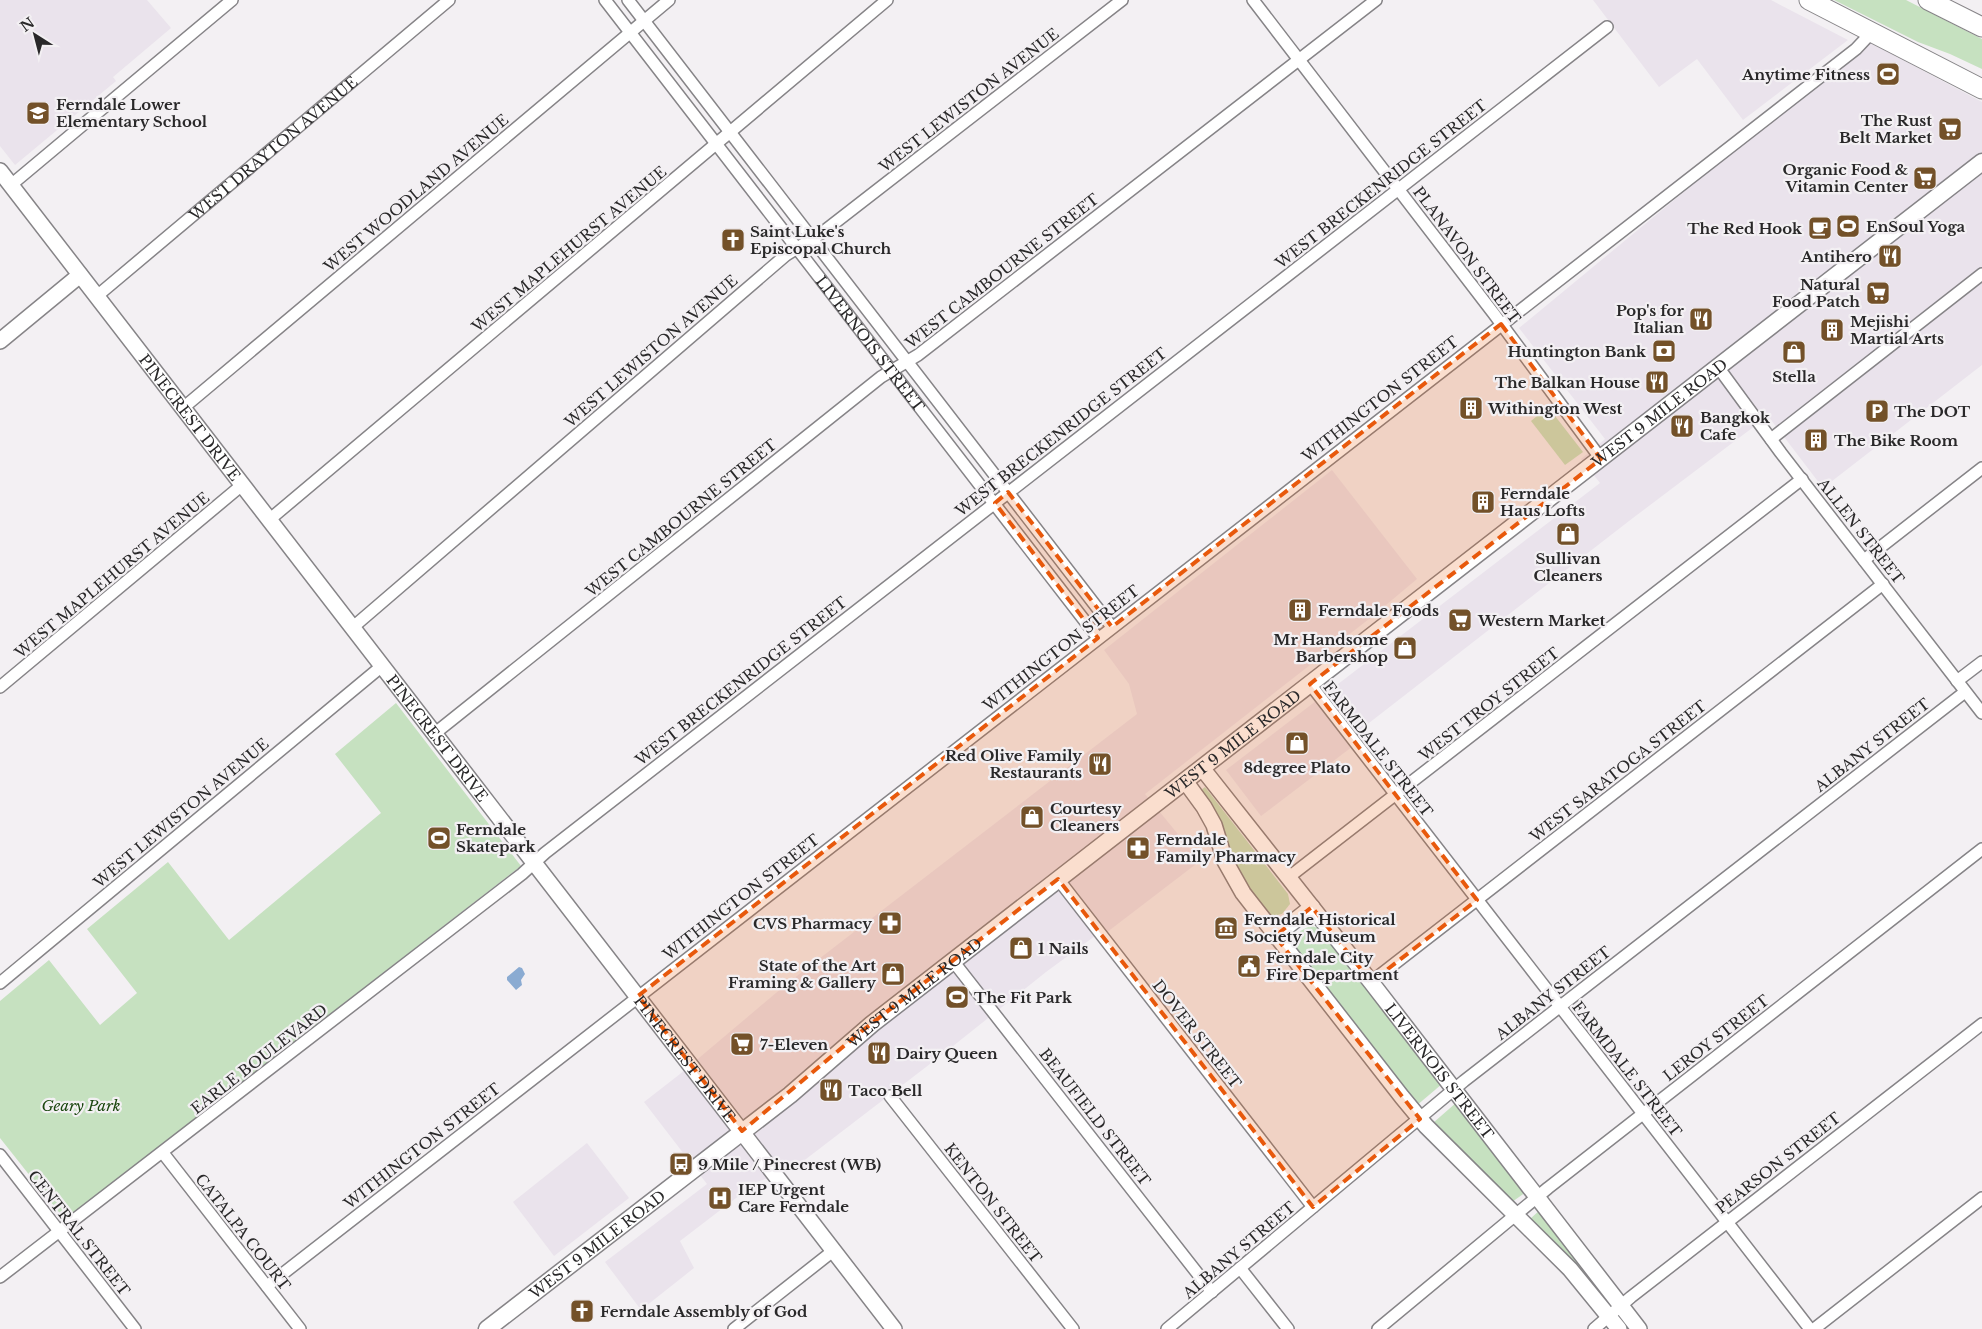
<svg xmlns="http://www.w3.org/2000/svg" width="1982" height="1329" font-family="'Libre Baskerville',serif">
<rect width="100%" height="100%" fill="#f3f0f3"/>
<g fill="#eae3ec">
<polygon points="0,0 147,0 171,28 113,77 116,81 15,165 0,146"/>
<polygon points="1593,0 1771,0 1848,40 1743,120 1697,59 1659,87"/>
<polygon points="1867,41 1982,102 1982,365 1823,488 1768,416 1629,521 1360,730 1365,737 1261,816 1226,770 1600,483 1581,459 1605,439 1519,328"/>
<polygon points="1332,470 1417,579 1374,615 1145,794 1200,861 1102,936 1099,933 1046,972 943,1054 793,1169 757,1182 680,1241 694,1268 641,1310 605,1262 707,1184 644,1102 680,1074 789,982 1137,714 1129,684 1104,650"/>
<polygon points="587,1143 629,1198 554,1256 513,1202"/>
</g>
<g fill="#c6e1c0">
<polygon points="1834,0 1906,0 1982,39 1982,69 1950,54 1918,42"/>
<polygon points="1548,407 1583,452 1565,465 1531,421"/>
<polygon points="396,703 521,866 65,1220 0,1138 0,1001 49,960 100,1025 137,993 87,929 168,862 229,940 381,813 335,754"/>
<polygon points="1205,787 1288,894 1290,904 1282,914 1272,916 1268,914 1246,889 1200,791"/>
<path d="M1312 926 1320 929 1442 1084 1416 1106 1293 946C1294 934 1301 929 1312 926Z"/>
<polygon points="1457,1102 1526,1192 1512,1202 1433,1123"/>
<polygon points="1540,1210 1610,1299 1607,1302 1551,1238 1530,1219"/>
</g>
<polygon fill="#8aabd2" points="519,967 522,968 525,974 521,980 522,985 516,990 507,980 507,977"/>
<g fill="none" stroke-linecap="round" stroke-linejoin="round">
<g stroke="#868487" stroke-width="14">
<g id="minor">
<path id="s1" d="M605 0 1098 638"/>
<polyline points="628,0 1112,627"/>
<polyline points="1253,0 1494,314 1601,459"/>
<polyline points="11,185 232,0"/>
<path id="s2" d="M97 296 449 0"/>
<polyline points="1718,367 1781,453 1982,713"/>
<polyline points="183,408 669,0"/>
<polyline points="1771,439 1982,274"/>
<polyline points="269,520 887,0"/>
<polyline points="1864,560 1982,468"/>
<polyline points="352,628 786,255 823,232 1122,0"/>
<polyline points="1957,681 1982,662"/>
<polyline points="1310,684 1810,1329"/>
<polyline points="0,687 242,485"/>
<polyline points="434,734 881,377 918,355 1376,0"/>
<polyline points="1289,877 1802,479"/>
<polyline points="1058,879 1313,1207"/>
<polyline points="953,961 1212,1292"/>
<polyline points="1371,982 1883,584"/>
<polyline points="0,983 382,666"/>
<polyline points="890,1096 1073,1329"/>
<polyline points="163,1153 300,1329"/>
<polyline points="0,1155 135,1329"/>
<polyline points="1240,1268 1288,1329"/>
<polyline points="0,1277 522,874 545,853 1607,27"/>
<polyline points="267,1286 1856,49 1872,32"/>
<polyline points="734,1329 833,1251"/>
<polyline points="1167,1329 1464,1081 1965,692"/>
<polyline points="1378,1329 1548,1188 1982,849"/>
<polyline points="1594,1329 1631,1297 1982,1024"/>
<polyline points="1814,1329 1982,1198"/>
</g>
</g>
<g stroke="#868487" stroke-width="18">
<g id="tertiary">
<path id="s3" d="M0 171 894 1329"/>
<polyline points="0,341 80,275"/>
<path id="s4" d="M1202 768 1371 982 1639 1329"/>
<polyline points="1185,781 1204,807 1214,825 1225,861 1243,893 1402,1097 1426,1126 1570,1269 1619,1329"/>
<polyline points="1275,936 1312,907"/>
</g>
</g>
<g stroke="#868487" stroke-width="19">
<g id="secondary">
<path id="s5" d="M487 1329 790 1095 872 1024 1982 162"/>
</g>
</g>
<g stroke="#868487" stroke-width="21">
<g id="primary">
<polyline points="1809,0 1982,89"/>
<polyline points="1928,0 1982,27"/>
</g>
</g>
<use href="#minor" stroke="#fff" stroke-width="11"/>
<use href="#tertiary" stroke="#fff" stroke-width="15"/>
<use href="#secondary" stroke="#fff" stroke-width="16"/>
<use href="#primary" stroke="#fff" stroke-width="19"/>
</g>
<path fill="#e8590c" fill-opacity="0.2" stroke="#e8590c" stroke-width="4" stroke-dasharray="10 6" stroke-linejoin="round" d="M1501 324 1601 459 1310 684 1477 900 1371 982 1312 907 1275 936 1420 1119 1313 1207 1058 879 862 1031 742 1131 638 996 1098 638 995 503 1008 492 1112 627Z"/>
<defs>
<g id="stadium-square" transform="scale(1.25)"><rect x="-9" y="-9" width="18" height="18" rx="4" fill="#735129" stroke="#f3f0f3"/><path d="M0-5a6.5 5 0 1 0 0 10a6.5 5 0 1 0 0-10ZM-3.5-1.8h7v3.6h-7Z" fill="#fff"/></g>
<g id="school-square" transform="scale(1.25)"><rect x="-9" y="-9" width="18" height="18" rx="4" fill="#735129" stroke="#f3f0f3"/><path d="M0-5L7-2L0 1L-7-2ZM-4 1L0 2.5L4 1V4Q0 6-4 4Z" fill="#fff"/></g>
<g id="supermarket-square" transform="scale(1.25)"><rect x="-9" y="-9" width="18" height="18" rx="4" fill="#735129" stroke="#f3f0f3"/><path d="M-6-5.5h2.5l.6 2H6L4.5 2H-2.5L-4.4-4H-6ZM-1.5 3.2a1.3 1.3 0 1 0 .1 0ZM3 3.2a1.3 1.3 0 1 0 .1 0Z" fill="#fff"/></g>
<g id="cafe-square" transform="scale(1.25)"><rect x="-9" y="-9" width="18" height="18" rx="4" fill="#735129" stroke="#f3f0f3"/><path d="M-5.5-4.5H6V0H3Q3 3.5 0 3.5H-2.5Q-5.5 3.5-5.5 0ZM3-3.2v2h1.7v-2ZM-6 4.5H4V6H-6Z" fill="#fff"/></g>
<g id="church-square" transform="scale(1.25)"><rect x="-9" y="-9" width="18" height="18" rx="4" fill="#735129" stroke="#f3f0f3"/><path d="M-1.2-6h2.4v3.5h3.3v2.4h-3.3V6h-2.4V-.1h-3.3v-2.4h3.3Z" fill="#fff"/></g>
<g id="restaurant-square" transform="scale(1.25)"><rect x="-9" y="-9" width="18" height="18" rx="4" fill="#735129" stroke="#f3f0f3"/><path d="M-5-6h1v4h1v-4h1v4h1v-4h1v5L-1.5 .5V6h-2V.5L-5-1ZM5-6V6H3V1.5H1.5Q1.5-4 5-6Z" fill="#fff"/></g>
<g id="building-square" transform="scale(1.25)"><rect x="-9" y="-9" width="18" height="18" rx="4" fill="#735129" stroke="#f3f0f3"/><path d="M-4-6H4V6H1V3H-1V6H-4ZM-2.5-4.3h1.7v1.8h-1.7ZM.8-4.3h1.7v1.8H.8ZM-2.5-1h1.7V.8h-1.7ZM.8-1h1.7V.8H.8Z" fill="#fff"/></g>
<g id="bank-square" transform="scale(1.25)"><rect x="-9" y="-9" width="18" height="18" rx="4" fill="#735129" stroke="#f3f0f3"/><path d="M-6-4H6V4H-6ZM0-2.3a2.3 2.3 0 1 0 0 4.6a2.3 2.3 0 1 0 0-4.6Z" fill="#fff"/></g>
<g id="shop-square" transform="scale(1.25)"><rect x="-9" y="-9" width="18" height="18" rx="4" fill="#735129" stroke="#f3f0f3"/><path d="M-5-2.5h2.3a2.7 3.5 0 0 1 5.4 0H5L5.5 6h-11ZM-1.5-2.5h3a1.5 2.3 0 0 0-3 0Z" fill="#fff"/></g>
<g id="parking-square" transform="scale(1.25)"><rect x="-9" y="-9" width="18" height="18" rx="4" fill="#735129" stroke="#f3f0f3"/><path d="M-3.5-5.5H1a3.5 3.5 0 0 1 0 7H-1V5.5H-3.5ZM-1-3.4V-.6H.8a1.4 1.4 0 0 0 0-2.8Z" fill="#fff"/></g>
<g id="pharmacy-square" transform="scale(1.25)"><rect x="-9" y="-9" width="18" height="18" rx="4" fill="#735129" stroke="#f3f0f3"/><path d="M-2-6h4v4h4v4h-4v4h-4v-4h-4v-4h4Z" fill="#fff"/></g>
<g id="museum-square" transform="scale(1.25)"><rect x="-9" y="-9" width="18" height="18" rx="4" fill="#735129" stroke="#f3f0f3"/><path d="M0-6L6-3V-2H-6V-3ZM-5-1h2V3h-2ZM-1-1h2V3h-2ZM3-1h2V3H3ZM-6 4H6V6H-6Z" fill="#fff"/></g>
<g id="civic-square" transform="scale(1.25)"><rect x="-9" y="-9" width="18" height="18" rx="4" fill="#735129" stroke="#f3f0f3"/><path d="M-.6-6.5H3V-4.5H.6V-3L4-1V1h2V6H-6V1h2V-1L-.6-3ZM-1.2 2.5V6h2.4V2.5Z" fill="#fff"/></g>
<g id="bus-square" transform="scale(1.25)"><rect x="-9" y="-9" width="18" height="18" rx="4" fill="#735129" stroke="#f3f0f3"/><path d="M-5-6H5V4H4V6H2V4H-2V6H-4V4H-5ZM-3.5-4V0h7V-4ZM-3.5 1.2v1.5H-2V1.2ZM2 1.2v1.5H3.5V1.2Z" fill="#fff"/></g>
<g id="hospital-square" transform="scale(1.25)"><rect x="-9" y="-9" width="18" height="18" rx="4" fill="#735129" stroke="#f3f0f3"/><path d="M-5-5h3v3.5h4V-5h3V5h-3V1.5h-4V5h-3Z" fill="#fff"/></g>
</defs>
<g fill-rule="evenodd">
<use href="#stadium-square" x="1888" y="74"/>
<use href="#school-square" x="38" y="113"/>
<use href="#supermarket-square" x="1950" y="129"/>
<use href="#supermarket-square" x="1925" y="178"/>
<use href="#stadium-square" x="1848" y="226"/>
<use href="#cafe-square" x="1820" y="228"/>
<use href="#church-square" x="733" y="240"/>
<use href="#restaurant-square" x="1890" y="256"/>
<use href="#supermarket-square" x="1878" y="293"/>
<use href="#restaurant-square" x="1701" y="319"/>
<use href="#building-square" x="1832" y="330"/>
<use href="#bank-square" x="1664" y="351"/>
<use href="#shop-square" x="1794" y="352"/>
<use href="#restaurant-square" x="1657" y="382"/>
<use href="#building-square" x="1471" y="408"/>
<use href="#parking-square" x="1877" y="411"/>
<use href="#restaurant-square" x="1682" y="426"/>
<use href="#building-square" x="1816" y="440"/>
<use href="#building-square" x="1483" y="502"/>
<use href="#shop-square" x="1568" y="534"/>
<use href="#building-square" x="1300" y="610"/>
<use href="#supermarket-square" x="1460" y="620"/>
<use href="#shop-square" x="1405" y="648"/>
<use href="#shop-square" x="1297" y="743"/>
<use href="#restaurant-square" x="1100" y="764"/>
<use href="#shop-square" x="1032" y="817"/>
<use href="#stadium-square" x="439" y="838"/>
<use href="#pharmacy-square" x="1138" y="848"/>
<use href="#pharmacy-square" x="890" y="923"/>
<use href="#museum-square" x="1226" y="928"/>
<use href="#shop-square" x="1021" y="948"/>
<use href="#civic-square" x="1249" y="966"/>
<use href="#shop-square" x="893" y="974"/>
<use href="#stadium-square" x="957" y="997"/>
<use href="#supermarket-square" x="742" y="1044"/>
<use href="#restaurant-square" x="879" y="1053"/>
<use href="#restaurant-square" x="831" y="1090"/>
<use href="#bus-square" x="681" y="1164"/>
<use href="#hospital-square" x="720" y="1198"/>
<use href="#church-square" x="582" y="1311"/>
</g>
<g text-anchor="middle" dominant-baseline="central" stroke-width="4.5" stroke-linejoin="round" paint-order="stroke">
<g font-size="15" font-weight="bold" fill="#292829" stroke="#f3f0f3" text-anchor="start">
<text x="1870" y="74" text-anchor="end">Anytime Fitness</text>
<text x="56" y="104">Ferndale Lower<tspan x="56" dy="17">Elementary School</tspan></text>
<text x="1932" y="120" text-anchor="end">The Rust<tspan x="1932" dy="17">Belt Market</tspan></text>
<text x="1908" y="169" text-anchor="end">Organic Food &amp;<tspan x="1908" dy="17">Vitamin Center</tspan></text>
<text x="1866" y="226">EnSoul Yoga</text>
<text x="1802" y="228" text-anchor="end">The Red Hook</text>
<text x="750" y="231">Saint Luke's<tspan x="750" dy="17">Episcopal Church</tspan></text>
<text x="1872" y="256" text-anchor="end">Antihero</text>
<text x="1860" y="284" text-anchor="end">Natural<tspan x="1860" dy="17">Food Patch</tspan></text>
<text x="1684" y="310" text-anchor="end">Pop's for<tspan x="1684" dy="17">Italian</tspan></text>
<text x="1850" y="321">Mejishi<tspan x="1850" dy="17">Martial Arts</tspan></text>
<text x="1646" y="351" text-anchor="end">Huntington Bank</text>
<text x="1794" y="376" text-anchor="middle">Stella</text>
<text x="1640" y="382" text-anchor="end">The Balkan House</text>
<text x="1488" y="408">Withington West</text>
<text x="1894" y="411">The DOT</text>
<text x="1700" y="417">Bangkok<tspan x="1700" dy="17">Cafe</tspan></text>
<text x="1834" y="440">The Bike Room</text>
<text x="1500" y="493">Ferndale<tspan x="1500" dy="17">Haus Lofts</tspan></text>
<text x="1568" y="558" text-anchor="middle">Sullivan<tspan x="1568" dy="17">Cleaners</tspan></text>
<text x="1318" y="610">Ferndale Foods</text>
<text x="1478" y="620">Western Market</text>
<text x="1388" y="639" text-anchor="end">Mr Handsome<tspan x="1388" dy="17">Barbershop</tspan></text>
<text x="1082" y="755" text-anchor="end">Red Olive Family<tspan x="1082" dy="17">Restaurants</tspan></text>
<text x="1297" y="767" text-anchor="middle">8degree Plato</text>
<text x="1050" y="808">Courtesy<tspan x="1050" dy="17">Cleaners</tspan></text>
<text x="456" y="829">Ferndale<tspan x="456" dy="17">Skatepark</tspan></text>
<text x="1156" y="839">Ferndale<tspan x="1156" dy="17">Family Pharmacy</tspan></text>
<text x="1244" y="919">Ferndale Historical<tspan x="1244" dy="17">Society Museum</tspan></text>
<text x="872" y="923" text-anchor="end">CVS Pharmacy</text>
<text x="1038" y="948">1 Nails</text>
<text x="1266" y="957">Ferndale City<tspan x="1266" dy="17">Fire Department</tspan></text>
<text x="876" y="965" text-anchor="end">State of the Art<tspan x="876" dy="17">Framing &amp; Gallery</tspan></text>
<text x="974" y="997">The Fit Park</text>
<text x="760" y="1044">7-Eleven</text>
<text x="896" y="1053">Dairy Queen</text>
<text x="848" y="1090">Taco Bell</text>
<text x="698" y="1164">9 Mile / Pinecrest (WB)</text>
<text x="738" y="1189">IEP Urgent<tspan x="738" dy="17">Care Ferndale</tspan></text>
<text x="600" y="1311">Ferndale Assembly of God</text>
</g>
<g font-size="15" fill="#292829" stroke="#f3f0f3">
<text transform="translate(969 100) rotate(-38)">WEST LEWISTON AVENUE</text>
<text stroke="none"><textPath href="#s2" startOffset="230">WEST DRAYTON AVENUE</textPath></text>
<text transform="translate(1381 184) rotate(-38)">WEST BRECKENRIDGE STREET</text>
<text transform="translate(416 193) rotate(-40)">WEST WOODLAND AVENUE</text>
<text transform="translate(569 249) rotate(-40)">WEST MAPLEHURST AVENUE</text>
<text transform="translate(1467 255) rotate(53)">PLANAVON STREET</text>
<text transform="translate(1002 271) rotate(-38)">WEST CAMBOURNE STREET</text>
<text stroke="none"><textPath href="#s1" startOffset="434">LIVERNOIS STREET</textPath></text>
<text transform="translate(651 351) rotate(-41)">WEST LEWISTON AVENUE</text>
<text transform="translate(1380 399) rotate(-38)">WITHINGTON STREET</text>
<text stroke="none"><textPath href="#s5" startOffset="1488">WEST 9 MILE ROAD</textPath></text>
<text stroke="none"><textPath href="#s3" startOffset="311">PINECREST DRIVE</textPath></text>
<text transform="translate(1061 432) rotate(-38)">WEST BRECKENRIDGE STREET</text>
<text transform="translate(681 518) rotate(-39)">WEST CAMBOURNE STREET</text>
<text transform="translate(1861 531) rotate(52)">ALLEN STREET</text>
<text transform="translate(112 575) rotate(-40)">WEST MAPLEHURST AVENUE</text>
<text transform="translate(1061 648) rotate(-38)">WITHINGTON STREET</text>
<text transform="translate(741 681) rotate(-38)">WEST BRECKENRIDGE STREET</text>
<text transform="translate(1489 704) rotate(-38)">WEST TROY STREET</text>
<text stroke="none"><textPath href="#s3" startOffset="716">PINECREST DRIVE</textPath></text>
<text stroke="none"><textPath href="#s5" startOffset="948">WEST 9 MILE ROAD</textPath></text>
<text transform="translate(1872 745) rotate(-38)">ALBANY STREET</text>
<text transform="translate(1378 749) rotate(52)">FARMDALE STREET</text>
<text transform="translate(1618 771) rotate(-38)">WEST SARATOGA STREET</text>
<text transform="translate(181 813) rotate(-40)">WEST LEWISTON AVENUE</text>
<text transform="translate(741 897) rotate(-38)">WITHINGTON STREET</text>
<text stroke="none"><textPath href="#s5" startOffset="544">WEST 9 MILE ROAD</textPath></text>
<text transform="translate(1553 993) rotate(-38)">ALBANY STREET</text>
<text transform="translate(1197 1034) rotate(52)">DOVER STREET</text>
<text transform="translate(1716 1038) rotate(-38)">LEROY STREET</text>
<text stroke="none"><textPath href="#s3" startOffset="1121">PINECREST DRIVE</textPath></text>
<text transform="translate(259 1059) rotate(-38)">EARLE BOULEVARD</text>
<text transform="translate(1627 1069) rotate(52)">FARMDALE STREET</text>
<text stroke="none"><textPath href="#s4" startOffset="385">LIVERNOIS STREET</textPath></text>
<text transform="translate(1095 1117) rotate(52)">BEAUFIELD STREET</text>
<text transform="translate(422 1146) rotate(-38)">WITHINGTON STREET</text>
<text transform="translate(1778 1163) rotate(-38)">PEARSON STREET</text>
<text transform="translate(993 1203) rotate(52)">KENTON STREET</text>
<text transform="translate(243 1232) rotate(52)">CATALPA COURT</text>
<text transform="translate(79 1233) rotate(52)">CENTRAL STREET</text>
<text stroke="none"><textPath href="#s5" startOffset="139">WEST 9 MILE ROAD</textPath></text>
<text transform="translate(1239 1250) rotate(-40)">ALBANY STREET</text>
</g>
<g font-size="15" font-style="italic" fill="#1a460e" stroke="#f3f0f3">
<text x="81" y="1105">Geary Park</text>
</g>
</g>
<g transform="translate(35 35) rotate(324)" stroke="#f3f0f3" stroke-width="4" paint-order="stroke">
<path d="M0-4L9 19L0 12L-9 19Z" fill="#292829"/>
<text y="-8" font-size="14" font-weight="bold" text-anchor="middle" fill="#292829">N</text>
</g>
</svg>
